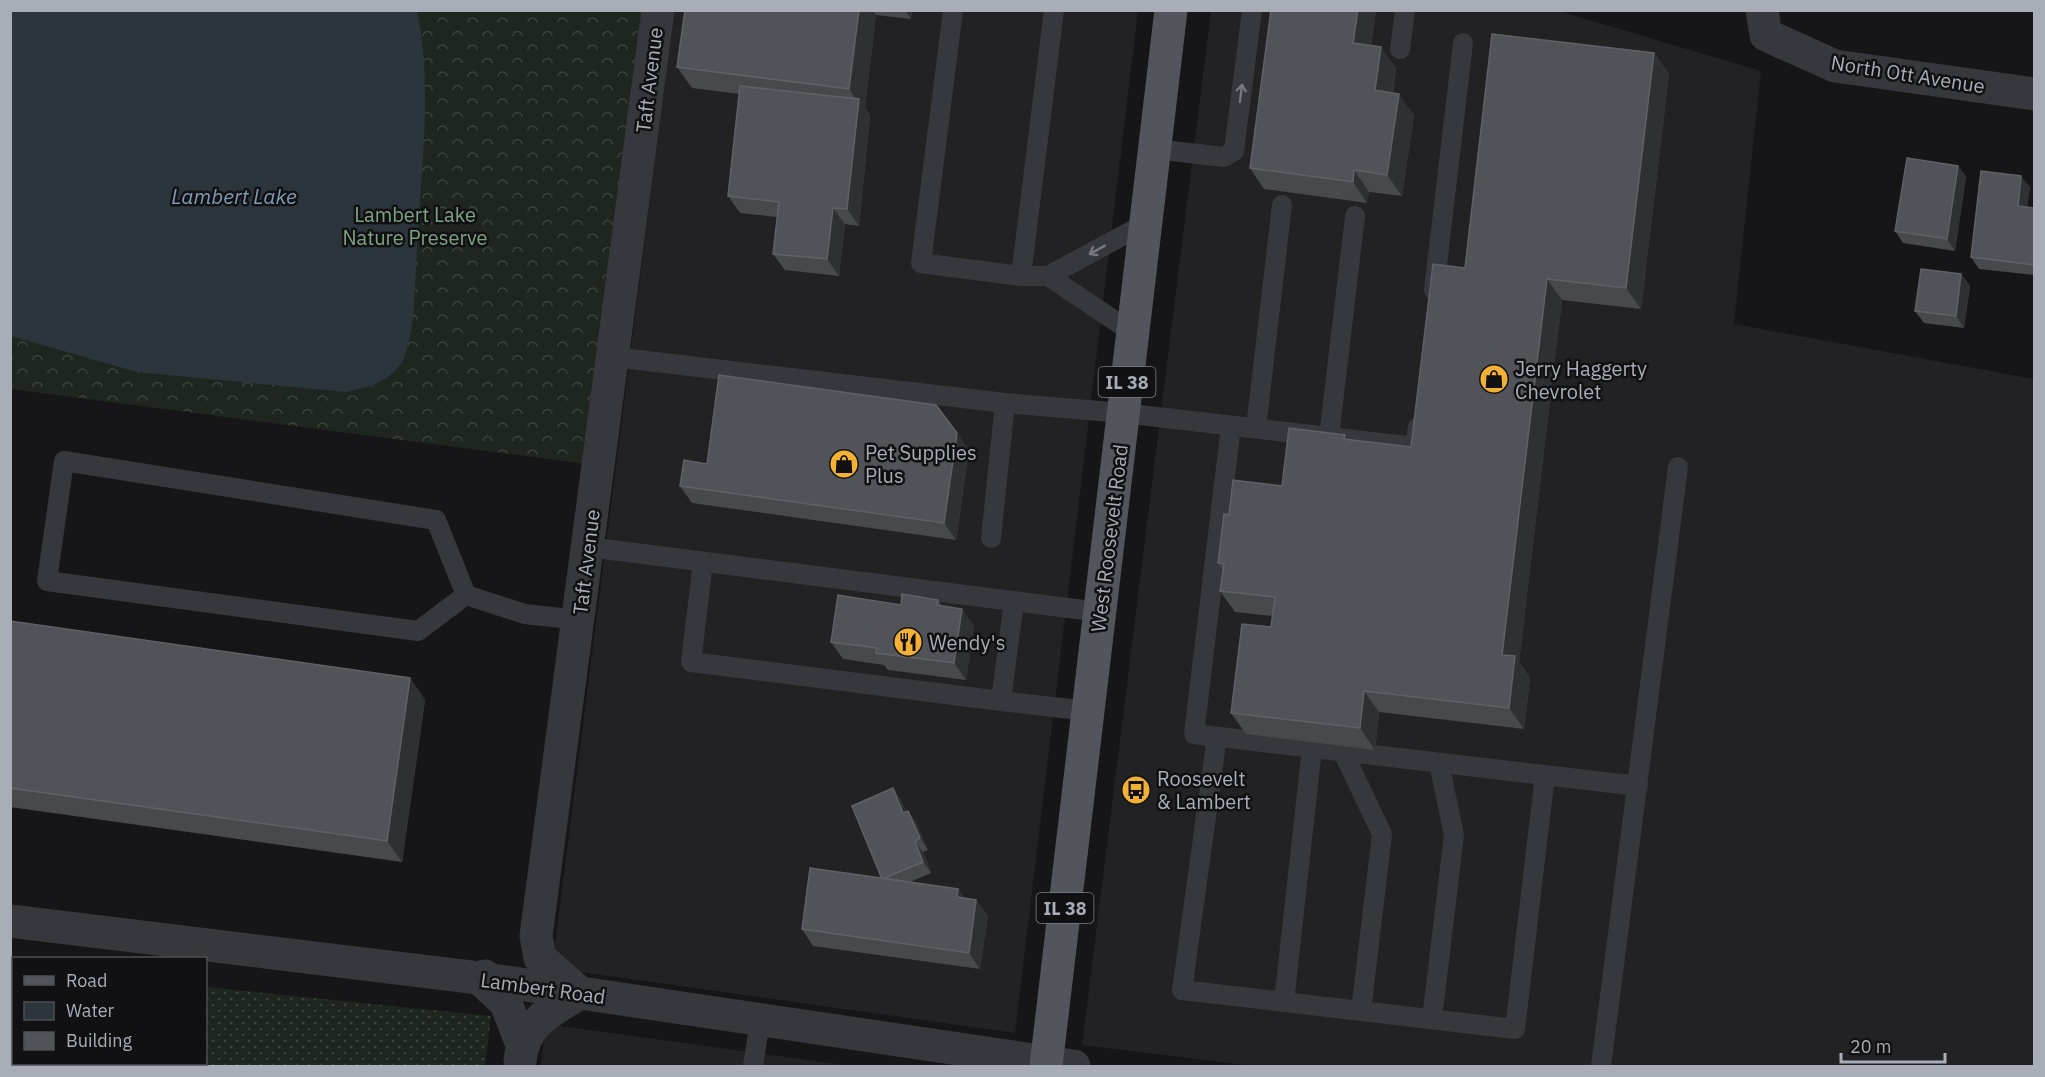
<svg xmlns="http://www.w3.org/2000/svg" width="2045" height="1077" font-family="'IBM Plex Sans',sans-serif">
<defs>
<pattern id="grass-dots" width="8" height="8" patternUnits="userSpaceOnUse" patternTransform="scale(1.5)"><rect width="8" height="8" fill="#1e261f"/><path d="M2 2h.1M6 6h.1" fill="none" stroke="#3c433d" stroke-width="1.8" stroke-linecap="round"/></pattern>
<pattern id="forest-crowns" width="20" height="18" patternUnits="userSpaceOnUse" patternTransform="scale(1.5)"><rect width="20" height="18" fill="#1e261f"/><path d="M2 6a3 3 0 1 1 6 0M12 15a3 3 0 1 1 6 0" fill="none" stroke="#3c433d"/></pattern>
</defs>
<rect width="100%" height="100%" fill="#161618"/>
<g fill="#222225">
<polygon points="674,11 1138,11 1015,1033 552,968"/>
<polygon points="1211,11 1559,11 1761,71 1734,324 2034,379 2034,1066 1254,1066 1082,1045"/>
<polygon points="546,1024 852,1066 541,1066"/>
</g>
<polygon fill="url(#grass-dots)" points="11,966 14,967 14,1064 206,1064 206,987 491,1016 485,1066 11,1066"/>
<polygon fill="url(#forest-crowns)" points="11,11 656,11 602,466 11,389"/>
<path fill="#2c353c" d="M10 11H417C433 81 421 174 417 247 415 278 416 333 403 360 391 382 369 387 346 392L137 372 11 336Z"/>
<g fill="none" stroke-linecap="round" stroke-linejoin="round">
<g stroke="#37383d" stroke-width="20">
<polyline points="953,10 921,263 1021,276 1054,10"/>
<polyline points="1400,49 1405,10"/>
<polyline points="1155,149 1224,157 1234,151 1252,10"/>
<polyline points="1021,276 1048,276 1146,223"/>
<polyline points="1048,276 1133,333"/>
<polyline points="1434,290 1463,43"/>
<polyline points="613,357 1005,403 1123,413 1415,447 1418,427"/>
<polyline points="1231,426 1194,734 1638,786"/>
<polyline points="1256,428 1282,205"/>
<polyline points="1329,437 1355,216"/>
<polyline points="991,538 1005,403"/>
<polyline points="588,547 1100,612"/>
<polyline points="703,562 691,662 1001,701 1014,601"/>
<polyline points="466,595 418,631 47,581 64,461 436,520 466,595 525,614 579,620"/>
<polyline points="1001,701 1088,711"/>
<polyline points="1217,737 1182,990 1515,1029 1545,775"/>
<polyline points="1343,752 1382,834 1361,1011"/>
<polyline points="1284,1002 1312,748"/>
<polyline points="1432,1019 1454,835 1439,763"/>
<polyline points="753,1066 760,1021"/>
<polyline points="1601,1066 1678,467"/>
</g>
<g stroke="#37383d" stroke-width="33">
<polyline points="1762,10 1766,35 1835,66 2034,94"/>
<polyline points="10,921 479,978 1074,1066"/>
<polyline points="485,976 479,978 506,1003 522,1045"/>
<polyline points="580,993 540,958 536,936 658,10"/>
<path d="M520 1061C524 1022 550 1012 580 993"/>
</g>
<polyline stroke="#53555c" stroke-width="33" points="1046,1066 1171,10"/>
</g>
<g fill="#47494d">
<polygon points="685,10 912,10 911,19 876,15 865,107 870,116 859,226 845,224 839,276 785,270 773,254 777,217 740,213 728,196 740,94 692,88 677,67"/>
<polygon points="1271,10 1376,10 1371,45 1396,68 1393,93 1414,115 1402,196 1369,192 1367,203 1264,189 1250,168"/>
<polygon points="1654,53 1669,74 1641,309 1562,300 1519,662 1530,678 1524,729 1379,712 1375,750 1246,734 1231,713 1271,627 1273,616 1235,612 1220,591 1223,570 1218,563 1229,515 1282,486 1348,440 1411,447 1465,268"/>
<polygon points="1958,166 1966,177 1955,251 1903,243 1895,231"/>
<polygon points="2030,187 2027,207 2034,208 2034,275 1979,269 1971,257"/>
<polygon points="1961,274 1970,286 1964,328 1924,323 1915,311"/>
<polygon points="969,450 956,540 692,503 680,486 707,464"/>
<polygon points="938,600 942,606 962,609 974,626 966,680 888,670 884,665 843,659 831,642 901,605"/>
<polygon points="10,621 410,678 425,700 402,862 10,807"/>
<polygon points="893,788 901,800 906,812 908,811 916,822 928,850 923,852 931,873 910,882 958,889 964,898 976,900 988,916 980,969 813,946 802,929 882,879"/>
</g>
<g fill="#2f3033">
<polygon points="859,10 873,10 876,15 865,107 870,116 859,226 847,209 858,102 849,89"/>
<polygon points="905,10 912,10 911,19"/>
<polygon points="1358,10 1376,10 1368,64 1353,43"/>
<polygon points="1381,47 1396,68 1390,112 1375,90"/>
<polygon points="1654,53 1669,74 1641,309 1626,288"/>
<polygon points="1399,94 1414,115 1402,196 1387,175"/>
<polygon points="1958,166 1966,177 1955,251 1947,239"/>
<polygon points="1354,170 1369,192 1367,203 1353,182"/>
<polygon points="2021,176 2030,187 2026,217 2018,206"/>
<polygon points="833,208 845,224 839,276 827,259"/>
<polygon points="1961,274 1970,286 1964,328 1956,316"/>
<polygon points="1547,279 1562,300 1519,662 1530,678 1524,729 1509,708 1502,655"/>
<polygon points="957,433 969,450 956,540 944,523"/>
<polygon points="962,609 974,626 966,680 954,663"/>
<polygon points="410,678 425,700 402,862 387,841"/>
<polygon points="1364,691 1379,712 1375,750 1360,728"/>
<polygon points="893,788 901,800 911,825 903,813"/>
<polygon points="908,811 916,822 928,850 920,838"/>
<polygon points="915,841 923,852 931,873 923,862"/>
<polygon points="958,889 969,906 957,897"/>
<polygon points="976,900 988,916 980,969 969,953"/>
</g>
<g fill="#525359" stroke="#5f6168" stroke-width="1.5">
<polygon points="685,10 859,10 849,89 677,67"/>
<polygon points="1271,10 1358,10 1353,43 1381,47 1375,90 1399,94 1387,175 1354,170 1353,182 1250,168"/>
<polygon points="1492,34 1654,53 1626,288 1547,279 1502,655 1515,656 1509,708 1364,691 1360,728 1231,713 1242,624 1271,627 1275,597 1220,591 1224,564 1218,563 1224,514 1229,515 1233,480 1282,486 1289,428 1345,435 1344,439 1411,447 1433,264 1465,268"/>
<polygon points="740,86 859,99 847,209 833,208 827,259 773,254 779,202 728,196"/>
<polygon points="1907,158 1958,166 1947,239 1895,231"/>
<polygon points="1981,171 2021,176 2018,206 2034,208 2034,265 1971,257"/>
<polygon points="1921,269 1961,274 1956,316 1915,311"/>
<polygon points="719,375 936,405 957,433 944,523 680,486 684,460 707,464"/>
<polygon points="902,594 938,600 937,605 962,609 954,663 876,653 877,648 831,642 838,595 901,605"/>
<polygon points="10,621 410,678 387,841 10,788"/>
<polygon points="893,788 903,813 908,811 920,838 915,841 923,862 882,879 852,806"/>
<polygon points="810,868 958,889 957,897 976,900 969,953 802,929"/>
</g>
<defs><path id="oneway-shaft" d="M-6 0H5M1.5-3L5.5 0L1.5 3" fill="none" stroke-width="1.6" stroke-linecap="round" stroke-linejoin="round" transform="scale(1.5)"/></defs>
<g stroke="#757881">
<use href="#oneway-shaft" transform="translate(1241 93) rotate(-83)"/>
<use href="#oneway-shaft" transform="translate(1097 250) rotate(151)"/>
</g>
<defs>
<g id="shop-disc" transform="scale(1.5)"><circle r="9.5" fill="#f2b134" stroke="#111113"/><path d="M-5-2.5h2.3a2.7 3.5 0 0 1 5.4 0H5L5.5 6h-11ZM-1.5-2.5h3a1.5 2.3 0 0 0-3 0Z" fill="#111"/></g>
<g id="restaurant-disc" transform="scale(1.5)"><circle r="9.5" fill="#f2b134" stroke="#111113"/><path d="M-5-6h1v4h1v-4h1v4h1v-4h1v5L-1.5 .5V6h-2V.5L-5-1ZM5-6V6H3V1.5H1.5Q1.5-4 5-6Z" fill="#111"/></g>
<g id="bus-disc" transform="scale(1.5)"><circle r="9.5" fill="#f2b134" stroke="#111113"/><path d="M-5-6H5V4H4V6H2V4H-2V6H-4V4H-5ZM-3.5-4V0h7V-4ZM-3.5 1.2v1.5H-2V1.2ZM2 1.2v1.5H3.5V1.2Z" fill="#111"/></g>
</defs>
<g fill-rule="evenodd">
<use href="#shop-disc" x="1494" y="379"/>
<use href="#shop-disc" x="844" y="464"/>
<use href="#restaurant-disc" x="908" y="642"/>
<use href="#bus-disc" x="1136" y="790"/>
</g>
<g text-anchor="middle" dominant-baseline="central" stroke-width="5" stroke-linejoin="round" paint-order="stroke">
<g fill="#111113" stroke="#7b7e86" stroke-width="1.5">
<rect x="1098.5" y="367" width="57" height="30" rx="4.5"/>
<rect x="1036.5" y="893" width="57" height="30" rx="4.5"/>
</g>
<g font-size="18" font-weight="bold" fill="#a8adb8">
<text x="1127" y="382">IL 38</text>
<text x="1065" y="908">IL 38</text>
</g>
<g font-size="20" fill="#a8adb8" stroke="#111113">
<text transform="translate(1908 74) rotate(9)">North Ott Avenue</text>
<text transform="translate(649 80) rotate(-83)">Taft Avenue</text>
<text transform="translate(1109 538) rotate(-83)">West Roosevelt Road</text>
<text transform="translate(586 562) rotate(-83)">Taft Avenue</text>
<text transform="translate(543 988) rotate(8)">Lambert Road</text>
</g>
<g font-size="20" fill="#7fa381" stroke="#111113">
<text x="415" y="214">Lambert Lake<tspan x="415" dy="23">Nature Preserve</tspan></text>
</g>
<g font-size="20" fill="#a8adb8" stroke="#111113" text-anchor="start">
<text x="1515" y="368">Jerry Haggerty<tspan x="1515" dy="23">Chevrolet</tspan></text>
<text x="865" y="452">Pet Supplies<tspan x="865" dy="23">Plus</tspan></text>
<text x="929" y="642">Wendy's</text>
<text x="1157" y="778">Roosevelt<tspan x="1157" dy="23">&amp; Lambert</tspan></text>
</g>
<g font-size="21" font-style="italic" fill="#7f9bb3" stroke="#111113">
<text x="234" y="196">Lambert Lake</text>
</g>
</g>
<rect width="2045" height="1077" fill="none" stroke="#a8adb8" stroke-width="24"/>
<rect x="12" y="957" width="195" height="108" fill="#111113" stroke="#4d4f55" stroke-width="1.5"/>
<rect x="24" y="976" width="30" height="9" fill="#53555c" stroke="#4d4f55" stroke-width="1.5"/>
<text x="66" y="987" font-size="18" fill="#a8adb8">Road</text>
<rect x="24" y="1002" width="30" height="18" fill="#2c353c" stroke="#4d4f55" stroke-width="1.5"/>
<text x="66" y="1017" font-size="18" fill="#a8adb8">Water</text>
<rect x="24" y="1032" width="30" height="18" fill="#525359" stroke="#4d4f55" stroke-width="1.5"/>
<text x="66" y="1047" font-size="18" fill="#a8adb8">Building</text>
<path d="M1841 1053v9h104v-9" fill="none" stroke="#a8adb8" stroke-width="3"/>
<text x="1850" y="1053" font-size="18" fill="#a8adb8" stroke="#111113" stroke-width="4.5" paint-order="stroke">20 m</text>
</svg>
